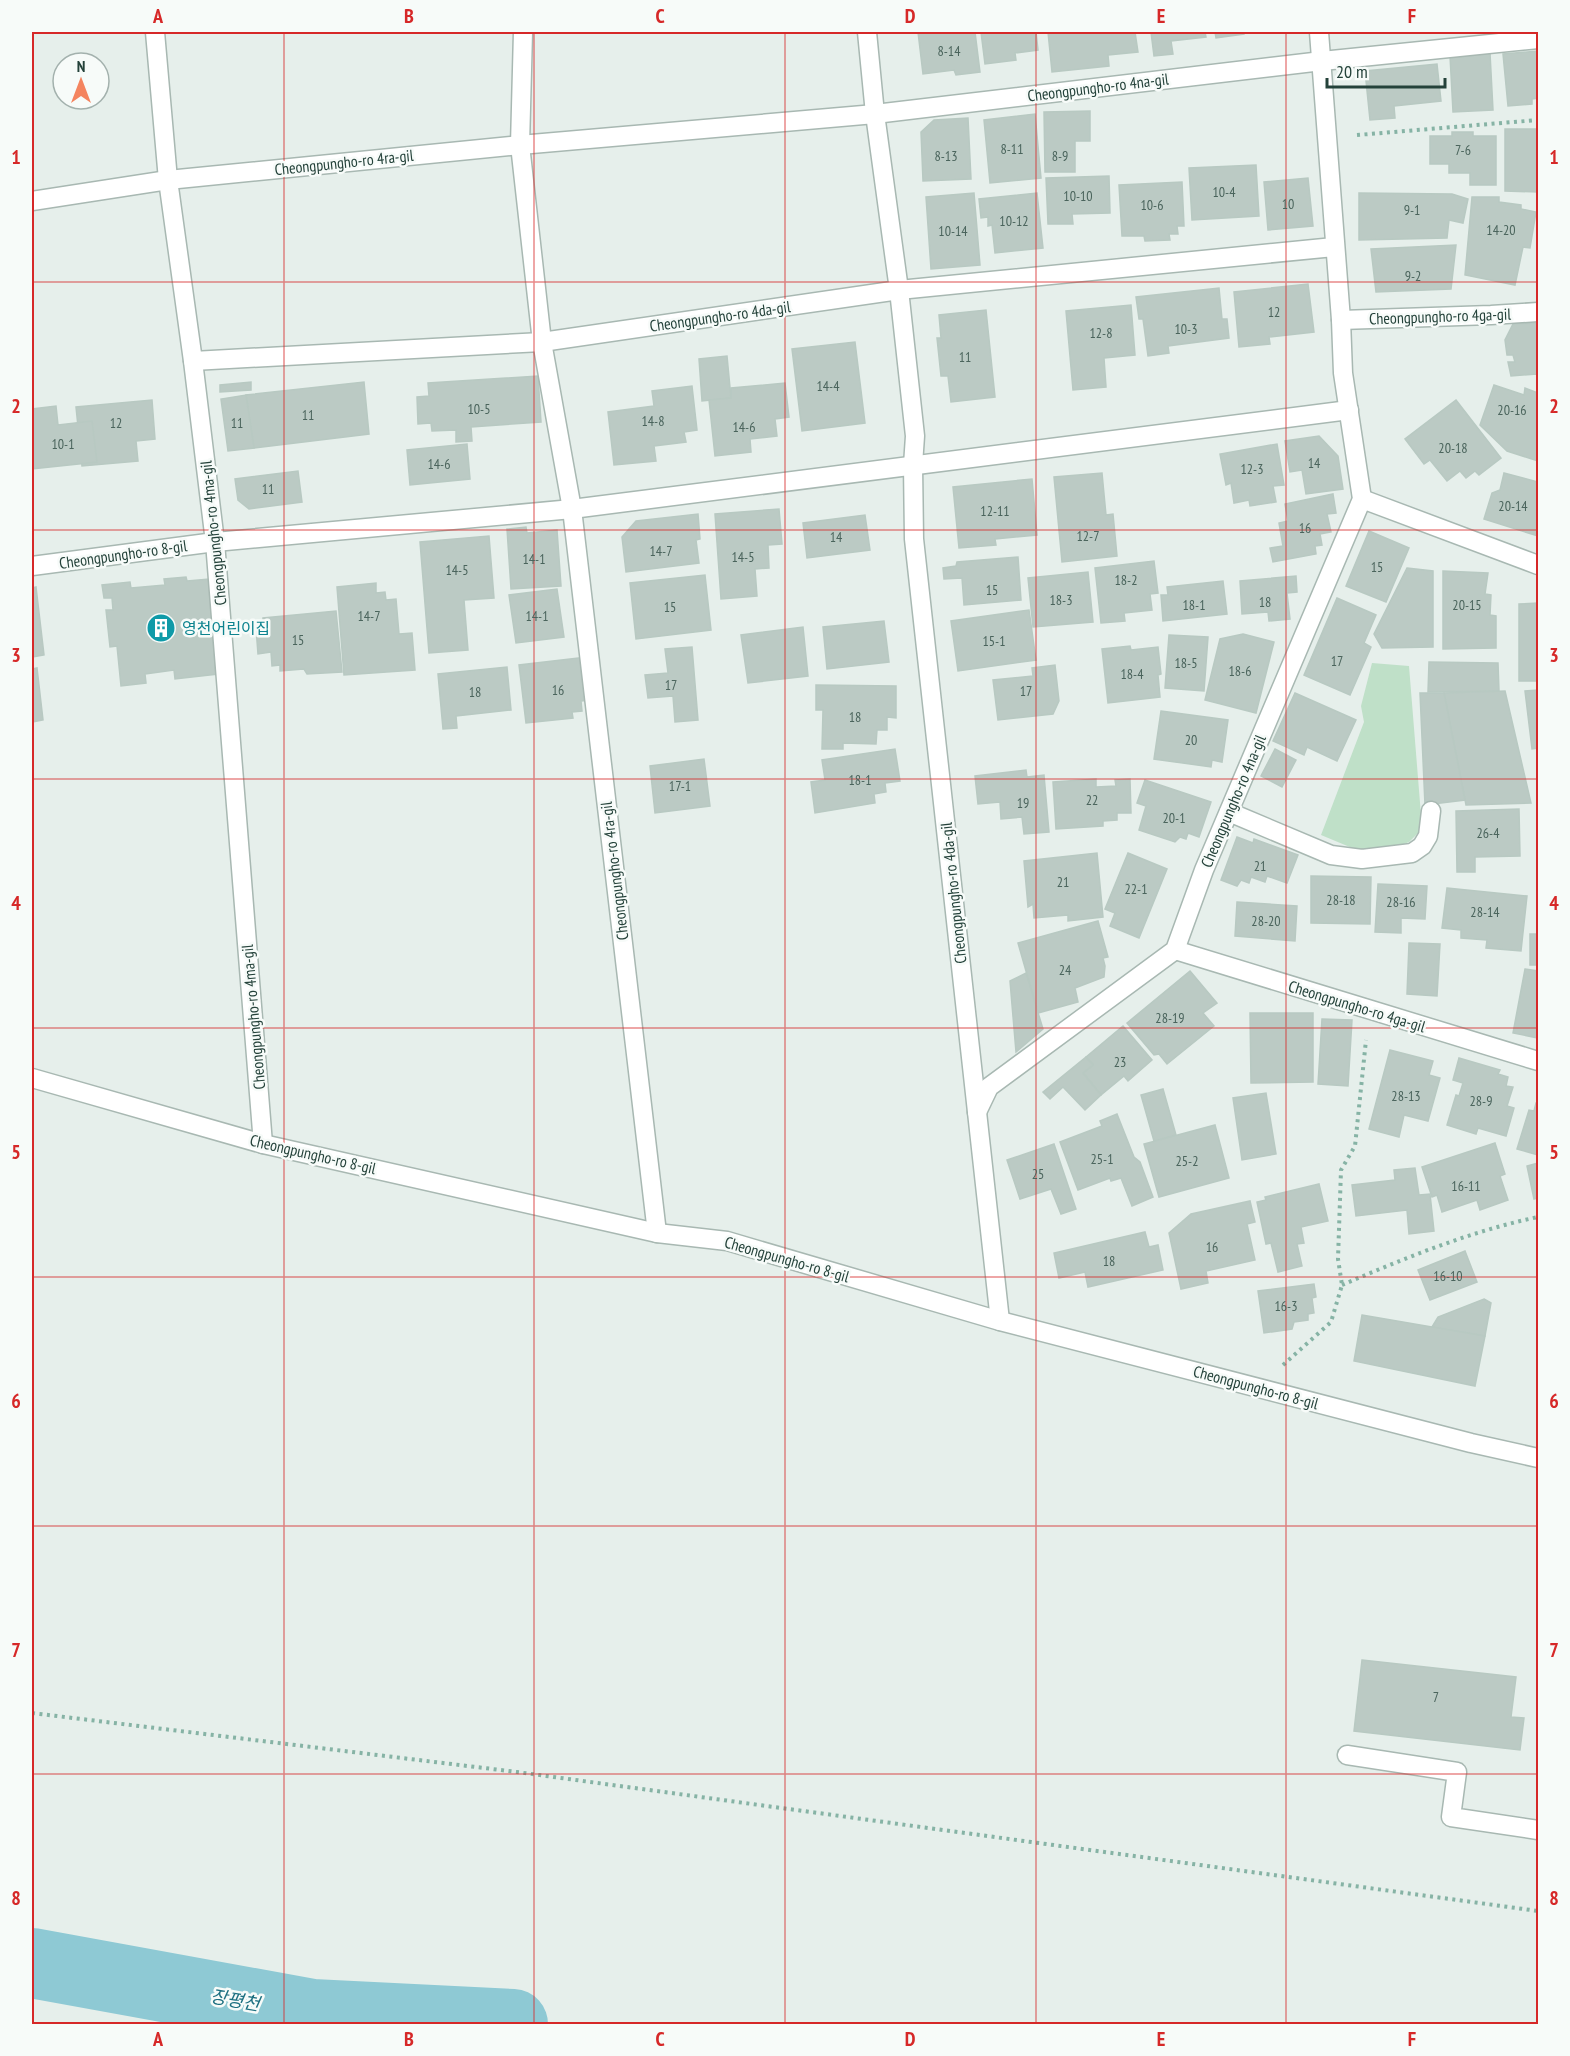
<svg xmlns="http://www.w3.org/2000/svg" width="1570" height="2056" font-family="'PT Sans Narrow','Noto Sans KR',sans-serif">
<rect width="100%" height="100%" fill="#e6efeb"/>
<polygon fill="#bfe0c8" points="1372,663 1409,666 1421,815 1419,832 1409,842 1392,849 1357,850 1321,835 1364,722 1361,706"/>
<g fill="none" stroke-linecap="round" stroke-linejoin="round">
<polyline stroke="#8ec9d4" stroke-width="70" points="32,1963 312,2014 513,2024"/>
</g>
<g fill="#bbcac4" stroke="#b8c9c2" stroke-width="1.5">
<polygon points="918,32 975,32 980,72 956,75 954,70 923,74"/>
<polygon points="981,32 1036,32 1038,50 1015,53 1016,60 985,64"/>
<polygon points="1048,32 1135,32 1138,52 1108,55 1109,66 1052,72"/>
<polygon points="1151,32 1205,32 1206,37 1171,41 1173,54 1154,56"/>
<polygon points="1215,32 1244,32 1244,34 1216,38"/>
<polygon points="1538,51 1538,98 1532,99 1532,104 1508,106 1503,54"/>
<polygon points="1490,53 1493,110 1453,112 1450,56"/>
<polygon points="1437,64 1441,101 1394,106 1395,118 1370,120 1365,71"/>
<polygon points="1090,111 1090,141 1075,141 1075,172 1045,172 1044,112"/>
<polygon points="1035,114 1041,178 990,183 984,120"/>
<polygon points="968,118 971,179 923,181 921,132 934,120"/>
<polygon points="1505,129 1538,129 1538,192 1505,191"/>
<polygon points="1452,132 1473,132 1473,136 1496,136 1496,185 1470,185 1470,173 1449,173 1449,164 1430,164 1430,136 1452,136"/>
<polygon points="1256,165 1259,216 1192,220 1189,168"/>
<polygon points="1109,176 1110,213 1072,214 1073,224 1048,224 1046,178"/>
<polygon points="1308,178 1313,226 1268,230 1264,182"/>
<polygon points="1182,182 1184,226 1177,226 1178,234 1169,234 1170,240 1145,241 1144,236 1122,236 1119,185"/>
<polygon points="974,193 980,265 931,269 926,197"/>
<polygon points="1037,193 1043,248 995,253 992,225 988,226 988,217 981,218 979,199"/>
<polygon points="1359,193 1452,194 1468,199 1463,223 1449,220 1447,238 1359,240"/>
<polygon points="1472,197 1499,197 1499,202 1521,205 1521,209 1536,212 1530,248 1523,247 1515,285 1465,275"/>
<polygon points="1456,245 1451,289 1376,292 1371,249"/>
<polygon points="1308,284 1314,332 1269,337 1270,344 1239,347 1234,292"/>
<polygon points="1219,288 1222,319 1227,319 1229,338 1168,346 1169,353 1148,356 1143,319 1139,319 1136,297"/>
<polygon points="1131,305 1135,355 1104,358 1106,387 1073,390 1066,311"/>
<polygon points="986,310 995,397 951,402 948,376 941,376 937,338 941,338 939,315"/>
<polygon points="1538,323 1538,379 1537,374 1511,376 1508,362 1515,362 1513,355 1507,355 1505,340 1513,324"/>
<polygon points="855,342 865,423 802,431 792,349"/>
<polygon points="727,356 731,398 702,401 699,359"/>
<polygon points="538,376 541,422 471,427 472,441 456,442 456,430 432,431 431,423 418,424 417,397 429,396 428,383"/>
<polygon points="251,382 251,390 220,392 220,385"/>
<polygon points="364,382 369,434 254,448 246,395"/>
<polygon points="785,383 789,417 775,419 777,436 750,439 751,452 715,456 709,400 731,398 731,388"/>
<polygon points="1494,385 1524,395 1525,388 1538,393 1538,461 1507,451 1480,425"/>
<polygon points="692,386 697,430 684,432 686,442 654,446 656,461 614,465 608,412 654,406 652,391"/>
<polygon points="246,395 254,448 228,451 221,399"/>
<polygon points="152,400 155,439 136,441 138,461 82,466 76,407"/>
<polygon points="1456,400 1501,458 1479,475 1475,471 1466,478 1460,471 1447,481 1430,460 1424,464 1405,439"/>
<polygon points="56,406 58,425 92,421 97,462 32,469 32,409"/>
<polygon points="1319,436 1338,456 1343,489 1306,494 1302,470 1290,472 1285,441"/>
<polygon points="467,444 470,479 410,485 407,450"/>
<polygon points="1277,444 1284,485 1273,486 1276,502 1250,506 1249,500 1234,503 1231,483 1226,485 1220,454"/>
<polygon points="298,471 302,502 249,509 238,500 235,479"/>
<polygon points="1102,473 1106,515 1113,514 1117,556 1062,562 1054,477"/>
<polygon points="1504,473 1538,482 1538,536 1484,519 1492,493 1500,490"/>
<polygon points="1032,479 1037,535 995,539 996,545 959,548 953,487"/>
<polygon points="1333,494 1336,513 1327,514 1331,532 1320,534 1322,545 1315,546 1316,554 1273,562 1270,548 1283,546 1279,523 1288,521 1285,504"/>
<polygon points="779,509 782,544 768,545 769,568 755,569 757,596 721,599 715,514"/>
<polygon points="698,514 700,539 696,540 699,563 626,572 622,537 636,521"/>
<polygon points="865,515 870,550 807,558 803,523"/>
<polygon points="526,527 527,533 557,530 561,586 511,589 507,529"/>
<polygon points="1369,531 1409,548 1386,602 1346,586"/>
<polygon points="489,536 494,598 464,600 468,650 429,653 420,542"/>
<polygon points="1018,557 1021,600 964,605 962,578 944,579 943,568 956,566 957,562"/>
<polygon points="1154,561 1158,593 1150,594 1152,610 1124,613 1125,621 1101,623 1095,568"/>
<polygon points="1407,568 1433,571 1433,647 1382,648 1374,634"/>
<polygon points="1443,571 1488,573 1485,594 1491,595 1490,615 1496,616 1496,648 1443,649"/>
<polygon points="1088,572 1093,622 1033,627 1028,578"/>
<polygon points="705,575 711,630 636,639 630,583"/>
<polygon points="1296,576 1297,592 1287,593 1290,619 1269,621 1268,612 1242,614 1240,581"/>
<polygon points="186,577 187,581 209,579 218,674 175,679 174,670 145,674 146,683 121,686 117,646 110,647 106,610 113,610 112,598 104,598 102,585 130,582 131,588 165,585 164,579"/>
<polygon points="1223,581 1227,614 1163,621 1161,595 1168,595 1167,587"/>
<polygon points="376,583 376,593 385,592 386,600 396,599 399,634 412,633 415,670 344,675 337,587"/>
<polygon points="36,587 44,655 32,657 32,588"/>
<polygon points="557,589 564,637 516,643 509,595"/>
<polygon points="1337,598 1376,615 1364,643 1371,647 1350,695 1304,675"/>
<polygon points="1538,603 1538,681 1519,681 1519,604"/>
<polygon points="1029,610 1036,660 958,671 951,621"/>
<polygon points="336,611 342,672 307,674 304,669 280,671 280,665 272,666 271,652 258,654 256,628 263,627 263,618"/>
<polygon points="884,621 889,662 827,669 823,627"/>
<polygon points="803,627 808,676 748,683 741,635"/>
<polygon points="1243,634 1274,642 1256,713 1205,700 1220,639"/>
<polygon points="1169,635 1208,637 1204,691 1165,688"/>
<polygon points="1130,646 1131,650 1158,647 1161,674 1158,675 1160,697 1108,703 1102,649"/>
<polygon points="692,647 698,720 675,722 673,696 648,698 645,675 668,673 665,649"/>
<polygon points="595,656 590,700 581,701 582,711 572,712 573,718 526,723 519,665"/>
<polygon points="1429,662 1498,663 1499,691 1428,692"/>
<polygon points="1055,665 1059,701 1053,714 998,720 993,680 1033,676 1032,668"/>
<polygon points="507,667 511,710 456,716 457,728 443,729 438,674"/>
<polygon points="37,668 43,720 32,722 32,669"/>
<polygon points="816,685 896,686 896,718 887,717 887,730 877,730 876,744 843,743 843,749 822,749 823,710 816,710"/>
<polygon points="1538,690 1538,748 1532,749 1525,691"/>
<polygon points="1505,691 1531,803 1466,805 1444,693"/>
<polygon points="1295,693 1356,720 1337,761 1307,747 1304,755 1273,741"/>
<polygon points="1420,693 1444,693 1465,800 1425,805"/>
<polygon points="1161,711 1228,720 1222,762 1212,760 1211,767 1154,759"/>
<polygon points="895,749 900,781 885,783 886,792 874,794 875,803 815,813 811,782 825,780 822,760"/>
<polygon points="1275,749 1296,760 1282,787 1261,776"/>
<polygon points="704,759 710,806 655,813 650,766"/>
<polygon points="1026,770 1027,777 1044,775 1049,832 1024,834 1022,817 1001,819 1000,802 978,804 975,776"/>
<polygon points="1096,779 1096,787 1116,786 1115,780 1130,779 1131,813 1117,813 1117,820 1103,821 1103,826 1056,829 1053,782"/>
<polygon points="1145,780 1211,802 1199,837 1188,833 1186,839 1180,837 1175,842 1139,830 1146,806 1137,803"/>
<polygon points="1519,809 1520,856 1475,857 1475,872 1457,872 1456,811"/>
<polygon points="1237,837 1253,843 1254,839 1298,855 1287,883 1267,876 1265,882 1251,877 1249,883 1241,880 1237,886 1221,880"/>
<polygon points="1097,853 1103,917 1068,921 1068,915 1034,918 1033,904 1028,907 1024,861"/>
<polygon points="1128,853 1167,869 1139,938 1110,926 1115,913 1105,909"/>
<polygon points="1311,876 1371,877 1370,924 1311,923"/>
<polygon points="1378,884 1427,886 1425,919 1401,918 1401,933 1375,932"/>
<polygon points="1447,888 1527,896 1521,951 1486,948 1487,940 1461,938 1461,930 1442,928"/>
<polygon points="1237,902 1297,906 1295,941 1235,936"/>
<polygon points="1098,921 1108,957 1103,958 1105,966 1104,977 1075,988 1078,1002 1038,1013 1018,943"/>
<polygon points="1530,934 1538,934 1538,970 1538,965 1530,965"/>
<polygon points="1409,943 1440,944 1437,996 1407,994"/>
<polygon points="1525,969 1538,971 1538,1038 1513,1033"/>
<polygon points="1190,971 1217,1003 1203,1013 1214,1026 1167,1064 1159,1054 1154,1055 1127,1023"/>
<polygon points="1026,973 1043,1029 1016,1052 1010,981"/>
<polygon points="1250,1013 1313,1013 1313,1082 1251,1083"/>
<polygon points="1322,1019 1352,1020 1348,1086 1318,1084"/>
<polygon points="1123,1026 1152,1060 1128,1081 1124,1076 1101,1095 1083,1073 1093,1065 1086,1057"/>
<polygon points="1390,1050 1433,1061 1429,1075 1440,1078 1428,1121 1404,1115 1399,1137 1369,1129"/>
<polygon points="1086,1057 1093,1065 1083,1073 1101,1095 1085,1110 1063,1087 1050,1099 1043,1092"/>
<polygon points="1459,1058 1500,1070 1498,1074 1508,1077 1506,1086 1513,1087 1507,1106 1514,1108 1506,1136 1478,1128 1476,1134 1447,1125 1456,1095 1459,1096 1463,1083 1453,1080"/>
<polygon points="1163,1089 1176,1135 1154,1141 1141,1095"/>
<polygon points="1266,1093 1276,1154 1242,1160 1233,1098"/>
<polygon points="1536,1103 1538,1103 1538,1155 1517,1149 1529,1110 1534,1111"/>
<polygon points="1117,1114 1134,1157 1140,1162 1153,1197 1132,1206 1121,1178 1111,1181 1110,1178 1078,1190 1060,1142 1102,1126 1100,1121"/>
<polygon points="1215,1125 1229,1178 1159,1197 1144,1144"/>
<polygon points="1495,1143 1505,1174 1500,1176 1508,1200 1480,1210 1477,1200 1442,1212 1437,1195 1432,1197 1422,1167"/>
<polygon points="1054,1144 1076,1209 1061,1214 1051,1189 1020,1199 1007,1160"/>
<polygon points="1538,1163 1538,1198 1534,1199 1527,1166"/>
<polygon points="1415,1168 1419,1195 1430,1194 1434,1231 1409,1234 1407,1210 1356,1216 1352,1185 1395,1180 1394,1170"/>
<polygon points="1319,1184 1328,1221 1301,1227 1304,1243 1297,1244 1302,1266 1278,1272 1271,1243 1266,1244 1257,1202 1266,1200 1265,1197"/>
<polygon points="1250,1201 1255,1222 1247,1224 1255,1260 1206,1271 1208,1283 1181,1289 1169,1233 1191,1214"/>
<polygon points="1145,1232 1149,1247 1158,1245 1163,1270 1088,1287 1085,1272 1059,1278 1054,1253"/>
<polygon points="1465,1251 1477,1282 1430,1300 1418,1270"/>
<polygon points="1314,1284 1316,1297 1312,1298 1314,1313 1308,1314 1308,1320 1294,1322 1292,1329 1264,1333 1258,1291"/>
<polygon points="1484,1299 1491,1303 1485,1336 1432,1327 1438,1317"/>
<polygon points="1362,1315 1485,1336 1475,1386 1354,1361"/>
<polygon points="1362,1660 1516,1677 1511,1717 1524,1718 1520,1750 1354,1731"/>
</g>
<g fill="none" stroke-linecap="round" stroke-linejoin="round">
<g stroke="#a8b8b2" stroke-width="21">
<g id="service">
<polyline points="1229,812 1331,855 1362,859 1412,853 1422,846 1428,836 1431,811"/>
<polyline points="1347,1755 1457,1772 1451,1817 1538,1830"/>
</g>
</g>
<g stroke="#a8b8b2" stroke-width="21">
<g id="minor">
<polyline points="155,32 168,180 193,361 215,542 263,1144"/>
<polyline points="523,32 520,145 542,342 572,509 657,1233"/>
<polyline points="867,32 875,114 899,290 915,436 913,465 914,539 1000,1321"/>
<polyline points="32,201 168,180 520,145 875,114 1322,61 1538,39"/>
<polyline points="1341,320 1491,315 1538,312"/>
<polyline points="193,361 542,342 899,290 1334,247"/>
<polyline points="1362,499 1538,565"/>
<polyline points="32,566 215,542 572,509 1349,410"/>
<polyline points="1175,950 1538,1061"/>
<polyline points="32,1078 263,1144 657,1233 727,1241 1000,1321 1471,1443 1538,1458"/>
<polyline points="977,1112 989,1087 1175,950 1204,870 1362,499 1343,373 1341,320 1319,32"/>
</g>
</g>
<g stroke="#86b3a5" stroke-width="4" stroke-dasharray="3 4.5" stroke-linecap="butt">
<polyline points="1357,135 1538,120"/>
<path d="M1342 1285C1405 1258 1471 1231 1538 1217"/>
<polyline points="1283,1365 1331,1322 1342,1285 1338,1259 1341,1170 1355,1146 1366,1040"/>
<polyline points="32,1713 517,1772 1538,1911"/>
</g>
<use href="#service" stroke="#fff" stroke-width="18"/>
<use href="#minor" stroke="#fff" stroke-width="18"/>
</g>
<path fill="none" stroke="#d62828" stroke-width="1.5" stroke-opacity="0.55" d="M284 32V2024M534 32V2024M785 32V2024M1036 32V2024M1286 32V2024M32 282H1538M32 530H1538M32 779H1538M32 1028H1538M32 1277H1538M32 1526H1538M32 1774H1538"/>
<defs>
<g id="building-disc" transform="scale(1.5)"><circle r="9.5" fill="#0f9aa8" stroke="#f7fbf9"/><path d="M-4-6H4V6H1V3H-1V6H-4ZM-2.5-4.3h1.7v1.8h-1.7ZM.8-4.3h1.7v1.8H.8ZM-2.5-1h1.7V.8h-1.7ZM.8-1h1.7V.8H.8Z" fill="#fff"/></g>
</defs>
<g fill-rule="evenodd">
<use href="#building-disc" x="161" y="628"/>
</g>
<g text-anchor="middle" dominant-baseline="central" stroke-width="5" stroke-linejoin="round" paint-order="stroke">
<g font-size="14" fill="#4a645c">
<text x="949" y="51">8-14</text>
<text x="1012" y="149">8-11</text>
<text x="1463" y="150">7-6</text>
<text x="946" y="156">8-13</text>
<text x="1060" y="156">8-9</text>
<text x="1224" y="192">10-4</text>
<text x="1078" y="196">10-10</text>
<text x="1288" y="204">10</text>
<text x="1152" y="205">10-6</text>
<text x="1412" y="210">9-1</text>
<text x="1014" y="221">10-12</text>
<text x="1501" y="230">14-20</text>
<text x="953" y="231">10-14</text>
<text x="1413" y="276">9-2</text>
<text x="1274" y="312">12</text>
<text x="1186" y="329">10-3</text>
<text x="1101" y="333">12-8</text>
<text x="965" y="357">11</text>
<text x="828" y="386">14-4</text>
<text x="479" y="409">10-5</text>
<text x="1512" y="410">20-16</text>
<text x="308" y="415">11</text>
<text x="653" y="421">14-8</text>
<text x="116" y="423">12</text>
<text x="237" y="423">11</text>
<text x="744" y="427">14-6</text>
<text x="63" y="444">10-1</text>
<text x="1453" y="448">20-18</text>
<text x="1314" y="463">14</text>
<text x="439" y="464">14-6</text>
<text x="1252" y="469">12-3</text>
<text x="268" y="489">11</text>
<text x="1513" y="506">20-14</text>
<text x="995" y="511">12-11</text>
<text x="1305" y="528">16</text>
<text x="1088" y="536">12-7</text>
<text x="836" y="537">14</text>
<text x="661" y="551">14-7</text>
<text x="743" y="557">14-5</text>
<text x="534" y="559">14-1</text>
<text x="1377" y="567">15</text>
<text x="457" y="570">14-5</text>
<text x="1126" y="580">18-2</text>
<text x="992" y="590">15</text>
<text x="1061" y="600">18-3</text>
<text x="1265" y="602">18</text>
<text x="1194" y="605">18-1</text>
<text x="1467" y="605">20-15</text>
<text x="670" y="607">15</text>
<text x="369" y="616">14-7</text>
<text x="537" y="616">14-1</text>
<text x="298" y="640">15</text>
<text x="994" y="641">15-1</text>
<text x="1337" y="661">17</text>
<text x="1186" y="663">18-5</text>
<text x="1240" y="671">18-6</text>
<text x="1132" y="674">18-4</text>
<text x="671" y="685">17</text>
<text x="558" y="690">16</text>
<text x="1026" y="691">17</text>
<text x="475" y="692">18</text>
<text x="855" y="717">18</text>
<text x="1191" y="740">20</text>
<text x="860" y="780">18-1</text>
<text x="680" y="786">17-1</text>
<text x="1092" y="800">22</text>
<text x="1023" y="803">19</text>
<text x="1174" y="818">20-1</text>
<text x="1488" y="833">26-4</text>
<text x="1260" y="866">21</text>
<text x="1063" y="882">21</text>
<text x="1136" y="889">22-1</text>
<text x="1341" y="900">28-18</text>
<text x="1401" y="902">28-16</text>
<text x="1485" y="912">28-14</text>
<text x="1266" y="921">28-20</text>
<text x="1065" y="970">24</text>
<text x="1170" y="1018">28-19</text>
<text x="1120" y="1062">23</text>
<text x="1406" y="1096">28-13</text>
<text x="1481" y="1101">28-9</text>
<text x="1102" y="1159">25-1</text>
<text x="1187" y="1161">25-2</text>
<text x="1038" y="1174">25</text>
<text x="1466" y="1186">16-11</text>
<text x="1212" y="1247">16</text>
<text x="1109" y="1261">18</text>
<text x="1448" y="1276">16-10</text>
<text x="1286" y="1306">16-3</text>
<text x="1436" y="1697">7</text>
</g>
<g font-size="16" fill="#24423a" stroke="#f7fbf9">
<text transform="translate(1098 87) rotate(-7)">Cheongpungho-ro 4na-gil</text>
<text transform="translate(344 162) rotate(-6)">Cheongpungho-ro 4ra-gil</text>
<text transform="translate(720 316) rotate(-8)">Cheongpungho-ro 4da-gil</text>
<text transform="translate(1440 316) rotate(-2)">Cheongpungho-ro 4ga-gil</text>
<text transform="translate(213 533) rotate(-96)">Cheongpungho-ro 4ma-gil</text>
<text transform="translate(123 554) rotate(-8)">Cheongpungho-ro 8-gil</text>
<text transform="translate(1233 801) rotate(-67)">Cheongpungho-ro 4na-gil</text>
<text transform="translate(614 871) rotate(-97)">Cheongpungho-ro 4ra-gil</text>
<text transform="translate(953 893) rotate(-96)">Cheongpungho-ro 4da-gil</text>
<text transform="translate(1357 1006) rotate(17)">Cheongpungho-ro 4ga-gil</text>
<text transform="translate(253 1017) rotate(-95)">Cheongpungho-ro 4ma-gil</text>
<text transform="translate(313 1154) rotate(13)">Cheongpungho-ro 8-gil</text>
<text transform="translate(787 1259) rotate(16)">Cheongpungho-ro 8-gil</text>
<text transform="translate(1256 1387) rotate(15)">Cheongpungho-ro 8-gil</text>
</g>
<g font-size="16" fill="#0d838f" stroke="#f7fbf9" text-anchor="start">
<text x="182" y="628">영천어린이집</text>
</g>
<g font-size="18" font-style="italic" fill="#1c6f80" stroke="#f7fbf9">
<text transform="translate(235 2000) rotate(10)">장평천</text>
</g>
</g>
<rect width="1570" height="2056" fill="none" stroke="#f7fbf9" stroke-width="66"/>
<g transform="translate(81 81)"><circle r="28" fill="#f7fbf9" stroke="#a3b1ad" stroke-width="1.5"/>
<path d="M0-4.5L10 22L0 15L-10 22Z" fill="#f4845f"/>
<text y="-9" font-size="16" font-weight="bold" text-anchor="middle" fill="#24423a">N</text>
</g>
<path d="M1327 78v9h118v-9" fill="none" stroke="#24423a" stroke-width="3"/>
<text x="1336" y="78" font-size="18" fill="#24423a" stroke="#f7fbf9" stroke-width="4.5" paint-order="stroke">20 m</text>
<rect x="33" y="33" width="1504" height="1990" fill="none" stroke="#d62828" stroke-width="2"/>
<g font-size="20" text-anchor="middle" font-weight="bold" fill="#d62828">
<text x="158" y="23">A</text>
<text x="409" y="23">B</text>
<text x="660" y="23">C</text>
<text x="910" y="23">D</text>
<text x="1161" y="23">E</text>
<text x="1412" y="23">F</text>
<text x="16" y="164">1</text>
<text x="1554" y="164">1</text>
<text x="16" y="413">2</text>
<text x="1554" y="413">2</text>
<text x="16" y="662">3</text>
<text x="1554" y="662">3</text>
<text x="16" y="910">4</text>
<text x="1554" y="910">4</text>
<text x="16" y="1159">5</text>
<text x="1554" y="1159">5</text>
<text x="16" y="1408">6</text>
<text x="1554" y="1408">6</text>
<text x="16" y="1657">7</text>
<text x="1554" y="1657">7</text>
<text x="16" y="1905">8</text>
<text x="1554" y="1905">8</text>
<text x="158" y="2046">A</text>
<text x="409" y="2046">B</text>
<text x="660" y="2046">C</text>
<text x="910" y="2046">D</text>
<text x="1161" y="2046">E</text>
<text x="1412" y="2046">F</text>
</g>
</svg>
